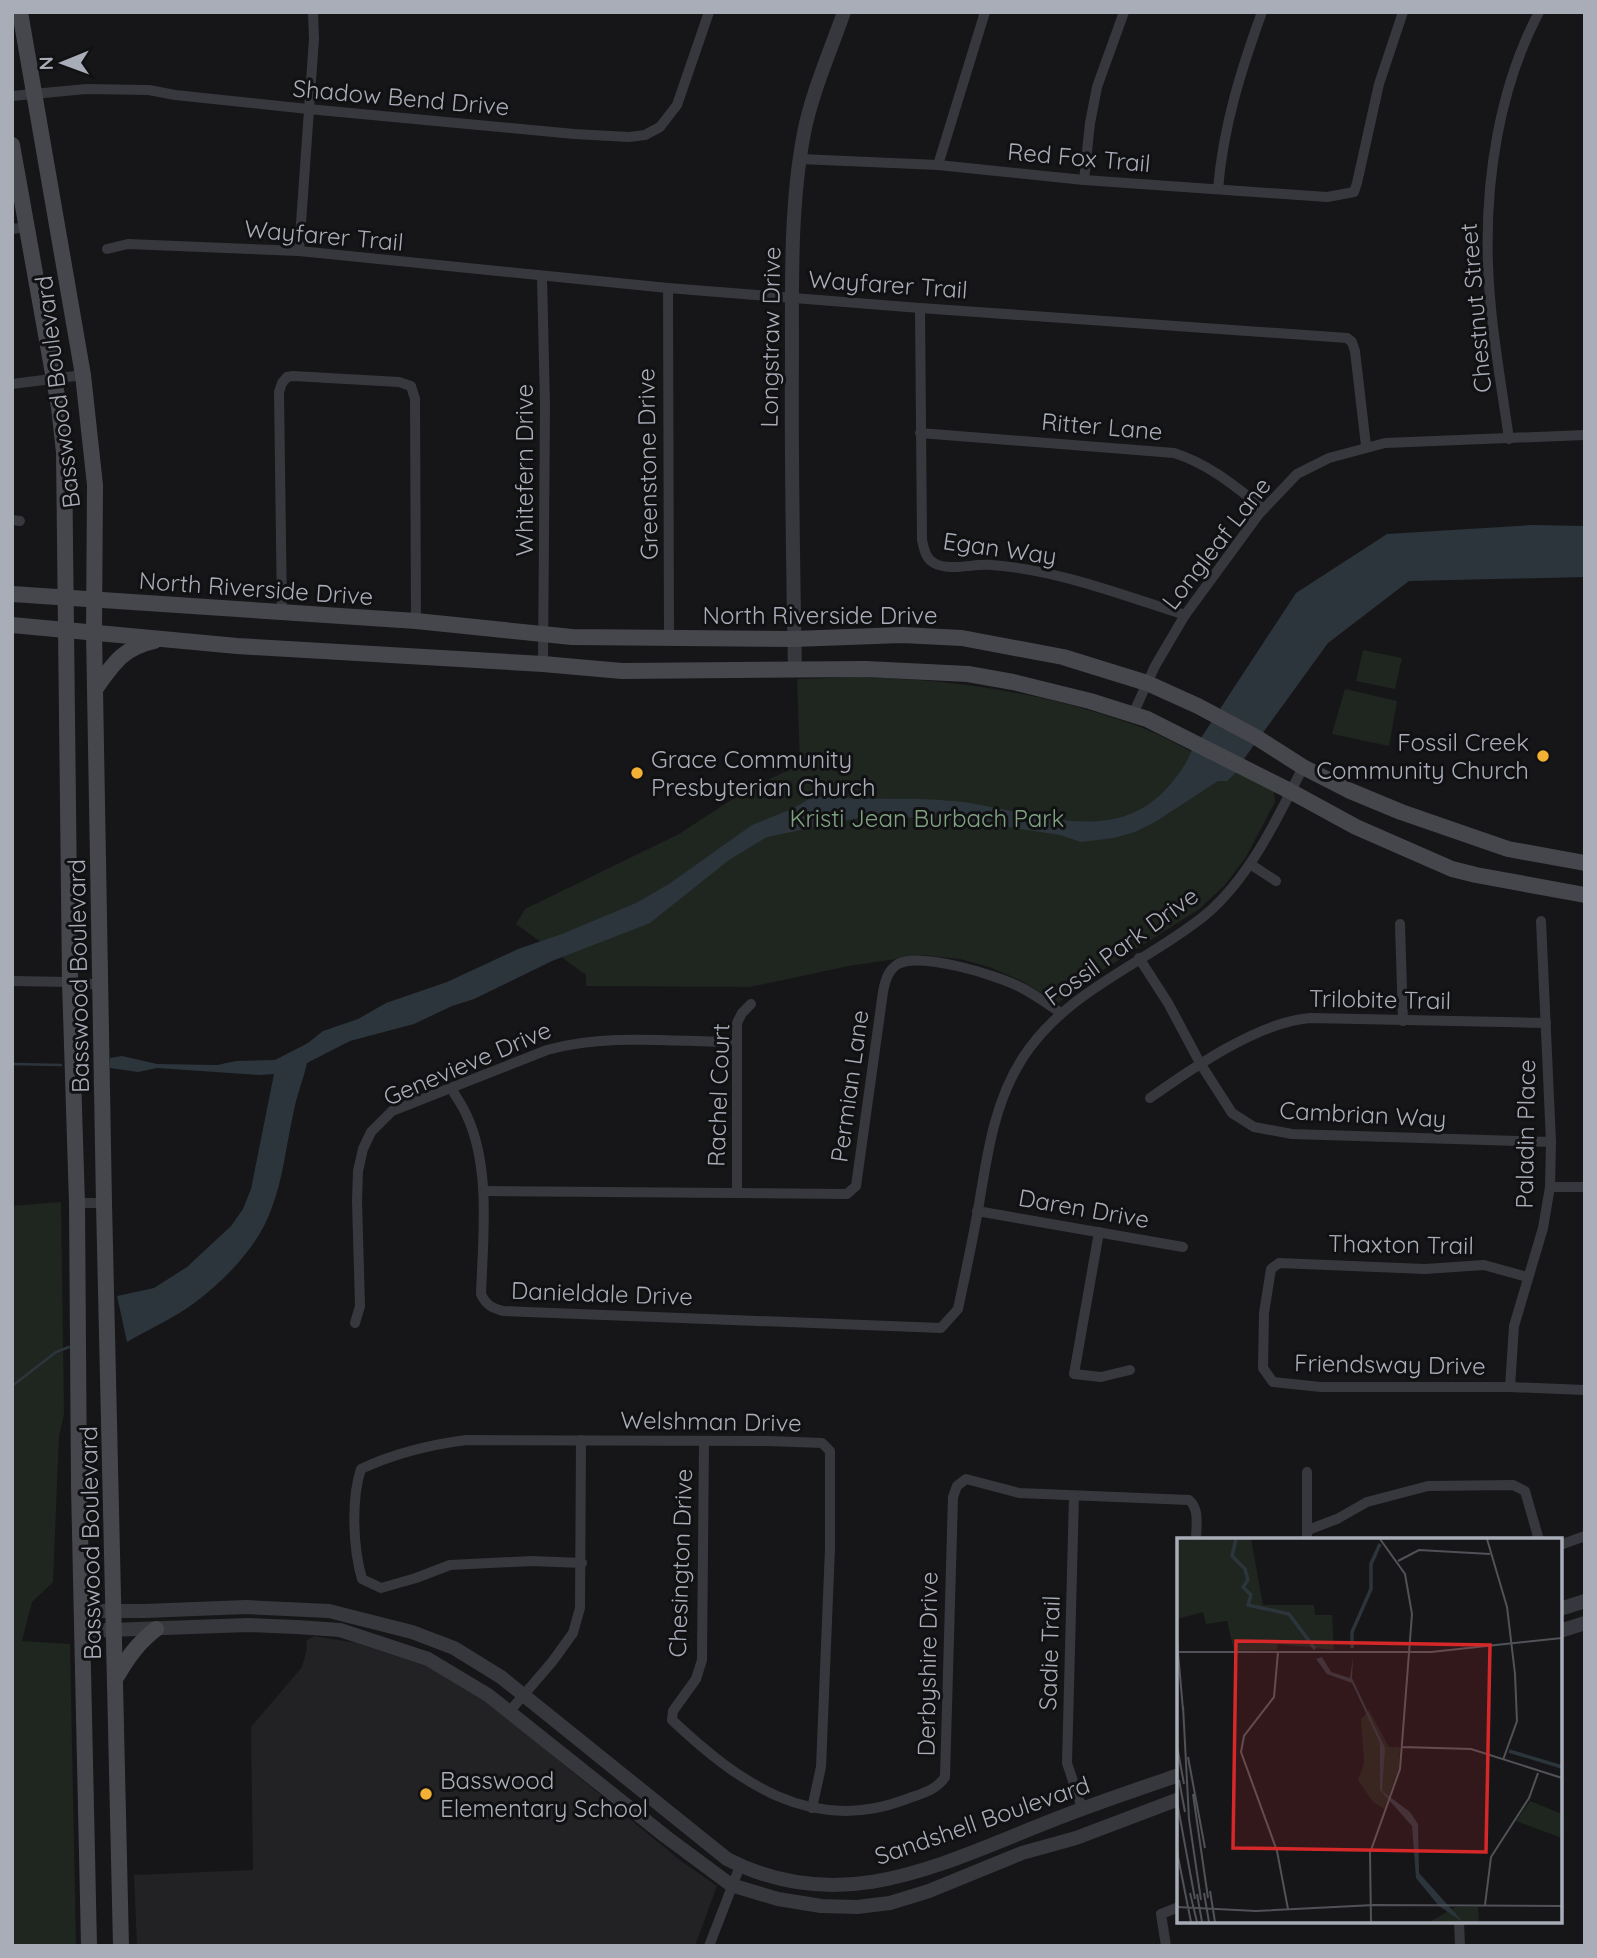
<svg xmlns="http://www.w3.org/2000/svg" width="1597" height="1958" font-family="Quicksand,sans-serif">
<rect width="100%" height="100%" fill="#161618"/>
<polygon fill="#222225" points="314,1636 356,1643 426,1666 484,1699 681,1861 717,1886 695,1946 137,1946 134,1875 253,1870 251,1727 302,1667 307,1649 306,1641"/>
<g fill="#1e261f">
<polygon points="1363,650 1402,658 1395,689 1356,681"/>
<path d="M862 677C955 680 1041 692 1129 723 1154 731 1178 745 1202 757 1226 769 1250 779 1274 792L1275 802 1246 857 1225 885 1198 910 1100 972 1058 1003 1020 980 989 967 960 959 923 955 849 966 750 987 586 986V975L516 924 525 909 679 834 748 789 800 765 797 679Z"/>
<polygon points="1345,689 1397,701 1389,746 1332,734"/>
<polygon points="61,1202 64,1414 59,1436 53,1582 32,1602 22,1641 70,1644 76,1946 12,1946 12,1206"/>
</g>
<path fill="#2c353c" d="M1533 525 1585 526V577L1409 581 1328 643 1241 763 1244 765 1227 781H1218L1155 822 1135 832 1114 838 1081 842 1060 835 968 821 902 817H863L767 837 729 860 650 923 552 961 474 999 452 1006 414 1024 350 1041 307 1063C303 1081 296 1097 293 1115 286 1146 283 1180 271 1210 257 1248 225 1280 193 1304 172 1319 149 1329 127 1342L117 1296 154 1288 187 1267 231 1226 243 1209 251 1189 274 1074 259 1075 157 1068 138 1072 110 1068V1058L122 1056 157 1064 217 1065 236 1061 275 1060 308 1043 323 1031 358 1019 386 1003 447 982 518 949 562 934 636 903 669 884 752 825 794 808 809 799 819 797C864 800 909 797 953 801 1023 807 1111 851 1167 788 1178 776 1190 760 1194 743L1197 744 1296 593 1387 534Z"/>
<g fill="none" stroke-linecap="round" stroke-linejoin="round">
<g stroke="#2c353c" stroke-width="2.5">
<polyline points="12,1064 61,1065"/>
<polyline points="12,1386 56,1352 69,1347"/>
</g>
<g stroke="#37383d" stroke-width="10">
<polyline points="12,96 86,89 149,90 175,95 308,109 574,134 629,137 645,135 660,127 677,105 709,12"/>
<polyline points="800,159 938,165 1084,180 1327,197 1354,192 1357,183 1379,84 1403,12"/>
<polyline points="938,165 985,12"/>
<polyline points="1084,180 1090,123 1097,87 1124,12"/>
<path d="M1218 189C1223 127 1241 70 1262 12"/>
<polyline points="12,229 26,227"/>
<polyline points="107,249 128,244 299,251 668,288 920,308 1347,338 1352,342 1355,351 1366,446"/>
<polyline points="299,251 314,39 313,12"/>
<polyline points="542,277 545,406 543,664"/>
<polyline points="668,288 669,639"/>
<path d="M920 308 922 540C924 548 925 558 934 563 950 572 975 563 992 565 1058 570 1122 595 1185 615"/>
<polyline points="12,384 83,375"/>
<path d="M920 433 1174 453C1209 464 1235 486 1264 509"/>
<path d="M1509 439C1501 382 1490 323 1488 265 1485 180 1499 88 1539 12"/>
<polyline points="12,520 20,521"/>
<polyline points="282,613 279,392 282,383 287,377 293,376 399,382 411,386 415,399 416,621"/>
<polyline points="1133,714 1155,666 1185,615 1259,514 1297,474 1329,458 1385,443 1585,435"/>
<polyline points="1250,864 1276,881"/>
<polyline points="1400,924 1403,1021"/>
<polyline points="1139,958 1168,1003 1200,1063 1232,1113 1254,1127 1292,1134 1551,1142"/>
<polyline points="12,981 70,982 102,985"/>
<path d="M451 1088C456 1097 463 1106 467 1116 491 1168 483 1238 481 1294 486 1305 492 1308 503 1311L941 1328 958 1309C965 1276 972 1243 978 1210 987 1157 993 1105 1022 1059 1066 990 1143 965 1204 916 1248 880 1278 818 1303 767"/>
<path d="M1150 1098C1191 1069 1258 1022 1310 1018L1546 1023"/>
<polyline points="1550,1187 1585,1187"/>
<path d="M484 1191 847 1194 856 1186 883 992C885 981 888 970 898 964 921 952 997 975 1020 987 1034 994 1048 1004 1061 1013"/>
<polyline points="737,1192 737,1023 742,1013 751,1004"/>
<polyline points="77,1203 104,1203"/>
<polyline points="977,1211 1183,1247"/>
<polyline points="1099,1232 1074,1374 1101,1377 1130,1370"/>
<polyline points="1527,1277 1484,1265 1425,1269 1279,1263 1271,1269 1264,1313 1263,1368 1273,1382 1321,1387 1510,1387 1585,1390"/>
<path d="M355 1323 360 1306 357 1201 358 1171 363 1149 371 1132 392 1111 547 1050C607 1033 674 1042 736 1042"/>
<polyline points="1510,1387 1514,1326 1543,1228 1550,1187 1551,1142 1541,921"/>
<path d="M704 1442 702 1660 696 1679 673 1711 672 1720C737 1781 810 1835 904 1800 919 1794 936 1791 945 1777L953 1497 957 1486 966 1479 1019 1493 1189 1500C1200 1509 1196 1526 1196 1540"/>
<polyline points="1074,1496 1067,1763 1082,1808"/>
<polyline points="1308,1530 1337,1519 1367,1502 1428,1486 1513,1485 1525,1491 1539,1540"/>
<polyline points="1307,1540 1307,1472"/>
<polyline points="1560,1545 1585,1536"/>
<path d="M582 1563 531 1561 450 1565 416 1578 381 1588 362 1579C353 1548 351 1499 361 1469 395 1453 428 1445 466 1440L768 1441 822 1443 830 1451V1548L821 1767 812 1808"/>
<polyline points="509,1712 552,1662 573,1633 580,1608 581,1440"/>
<polyline points="1459,1921 1460,1946"/>
<polyline points="709,1946 740,1866"/>
<polyline points="1166,1946 1161,1914 1179,1907"/>
</g>
<g stroke="#37383d" stroke-width="14">
<path d="M795 670C793 565 791 461 792 356 792 284 790 205 804 133 812 92 830 52 844 12"/>
<polyline points="1560,1609 1585,1601"/>
<path d="M82 1611H144L246 1607 329 1611 412 1632 454 1648 501 1677 727 1859C837 1916 933 1868 1038 1826 1084 1807 1132 1791 1179 1775"/>
<polyline points="82,1631 248,1625 297,1627 340,1630 428,1659 488,1695 665,1836 731,1885 778,1899 821,1906 857,1907 890,1903 929,1891 1022,1853 1076,1838 1179,1799"/>
<polyline points="1560,1631 1585,1623"/>
</g>
<g stroke="#45474d" stroke-width="16">
<polyline points="20,12 83,375 95,485 94,632 104,1203 121,1946"/>
<polyline points="12,145 59,407 64,452 70,982 77,1203 79,1486 89,1946"/>
<polyline points="12,594 416,621 572,637 794,639 902,635 962,638 1063,657 1147,683 1198,706 1256,737 1303,767 1348,790 1401,812 1508,849 1585,863"/>
<polyline points="12,625 237,646 543,664 622,671 866,669 968,674 1013,682 1090,701 1147,719 1290,791 1356,827 1452,869 1476,875 1585,895"/>
<path d="M96 688C114 663 123 648 154 641"/>
<path d="M117 1676C128 1657 138 1643 156 1629"/>
</g>
</g>
<g fill="#f2b134" stroke="#111113" stroke-width="2.5">
<circle cx="1543" cy="756" r="7"/>
<circle cx="637" cy="773" r="7"/>
<circle cx="426" cy="1794" r="7"/>
</g>
<g text-anchor="middle" dominant-baseline="central" stroke-width="6" stroke-linejoin="round" paint-order="stroke">
<g font-size="24" fill="#a8adb8" stroke="#111113">
<text transform="translate(401 97) rotate(5)">Shadow Bend Drive</text>
<text transform="translate(1079 157) rotate(5)">Red Fox Trail</text>
<text transform="translate(324 235) rotate(5)">Wayfarer Trail</text>
<text transform="translate(888 284) rotate(4)">Wayfarer Trail</text>
<text transform="translate(1475 308) rotate(-95)">Chestnut Street</text>
<text transform="translate(770 337) rotate(-89)">Longstraw Drive</text>
<text transform="translate(57 392) rotate(-97)">Basswood Boulevard</text>
<text transform="translate(1102 426) rotate(5)">Ritter Lane</text>
<text transform="translate(647 464) rotate(-91)">Greenstone Drive</text>
<text transform="translate(524 470) rotate(-90)">Whitefern Drive</text>
<text transform="translate(1216 543) rotate(-52)">Longleaf Lane</text>
<text transform="translate(1000 548) rotate(8)">Egan Way</text>
<text transform="translate(256 588) rotate(4)">North Riverside Drive</text>
<text x="820" y="615">North Riverside Drive</text>
<text transform="translate(1121 946) rotate(-36)">Fossil Park Drive</text>
<text transform="translate(78 976) rotate(-91)">Basswood Boulevard</text>
<text transform="translate(1380 999) rotate(1)">Trilobite Trail</text>
<text transform="translate(467 1063) rotate(-23)">Genevieve Drive</text>
<text transform="translate(849 1086) rotate(-82)">Permian Lane</text>
<text transform="translate(718 1095) rotate(-88)">Rachel Court</text>
<text transform="translate(1363 1114) rotate(3)">Cambrian Way</text>
<text transform="translate(1525 1134) rotate(-89)">Paladin Place</text>
<text transform="translate(1084 1208) rotate(10)">Daren Drive</text>
<text transform="translate(1401 1244) rotate(1)">Thaxton Trail</text>
<text transform="translate(602 1293) rotate(2)">Danieldale Drive</text>
<text transform="translate(1390 1364) rotate(1)">Friendsway Drive</text>
<text transform="translate(711 1421) rotate(1)">Welshman Drive</text>
<text transform="translate(90 1543) rotate(-91)">Basswood Boulevard</text>
<text transform="translate(680 1563) rotate(-88)">Chesington Drive</text>
<text transform="translate(1049 1653) rotate(-88)">Sadie Trail</text>
<text transform="translate(927 1664) rotate(-89)">Derbyshire Drive</text>
<text transform="translate(982 1820) rotate(-19)">Sandshell Boulevard</text>
</g>
<g font-size="24" fill="#a8adb8" stroke="#111113" text-anchor="start">
<text x="1529" y="742" text-anchor="end">Fossil Creek<tspan x="1529" dy="28">Community Church</tspan></text>
<text x="651" y="759">Grace Community<tspan x="651" dy="28">Presbyterian Church</tspan></text>
<text x="440" y="1780">Basswood<tspan x="440" dy="28">Elementary School</tspan></text>
</g>
<g font-size="24" fill="#7fa381" stroke="#111113">
<text x="927" y="818">Kristi Jean Burbach Park</text>
</g>
</g>
<g transform="translate(1177 1538)">
<rect width="385" height="385" fill="#161618"/>
<path d="M0 1H74L86 67H137L138 77H155L157 112 101 106 100 112 57 113 50 83 29 86 26 74 0 81ZM192 172 212 209H223L222 230 207 271 196 264 181 242 187 225 184 181ZM353 263 385 276V300L339 283ZM278 369H301L302 384H253Z" fill="#1e261f"/>
<path d="M145 119 154 134 173 140 176 119 175 140 208 210 205 253 233 274 241 286 242 335 286 384 262 368 239 340 235 288 203 252V205L175 145 150 136 139 121Z" fill="#2c353c"/>
<path fill="none" stroke="#2c353c" stroke-width="3.5" d="M59 1 55 18 68 31 71 42 66 49 74 57 71 67 112 76 138 111M175 110V94L194 51V26L203 6M332 213 385 229"/>
<path fill="none" stroke="#505258" stroke-width="2" d="M310 1 330 69 338 136 340 183 326 222M221 23 242 12 313 16M0 103 6 172M0 114H254L385 100M101 114 97 159 67 198 64 214 100 313 111 371M6 168 12 281 24 362M0 208 7 246M225 209 294 211 385 240M11 219 28 310M2 242 8 274M16 256 31 360M0 264 18 361M0 314 14 384M33 353 38 384M13 355 20 384M27 355 32 384M20 356 25 384M308 367 314 319 352 260 361 235M0 369 79 373 197 367 385 368M194 384 193 315 223 231 235 76 228 36 203 1"/>
<path fill="#d62828" fill-opacity="0.15" stroke="#d62828" stroke-width="3.5" d="M59 103 313 107 309 314 56 310Z"/>
<rect width="385" height="385" fill="none" stroke="#a8adb8" stroke-width="3.5"/>
</g>
<rect width="1597" height="1958" fill="none" stroke="#a8adb8" stroke-width="28"/>
<g transform="translate(63 63) rotate(269)" stroke="#111113" stroke-width="5" paint-order="stroke">
<path d="M0-5L12 26L0 18L-12 26Z" fill="#a8adb8"/>
<text y="-10" font-size="19" font-weight="bold" text-anchor="middle" fill="#a8adb8">N</text>
</g>
</svg>
